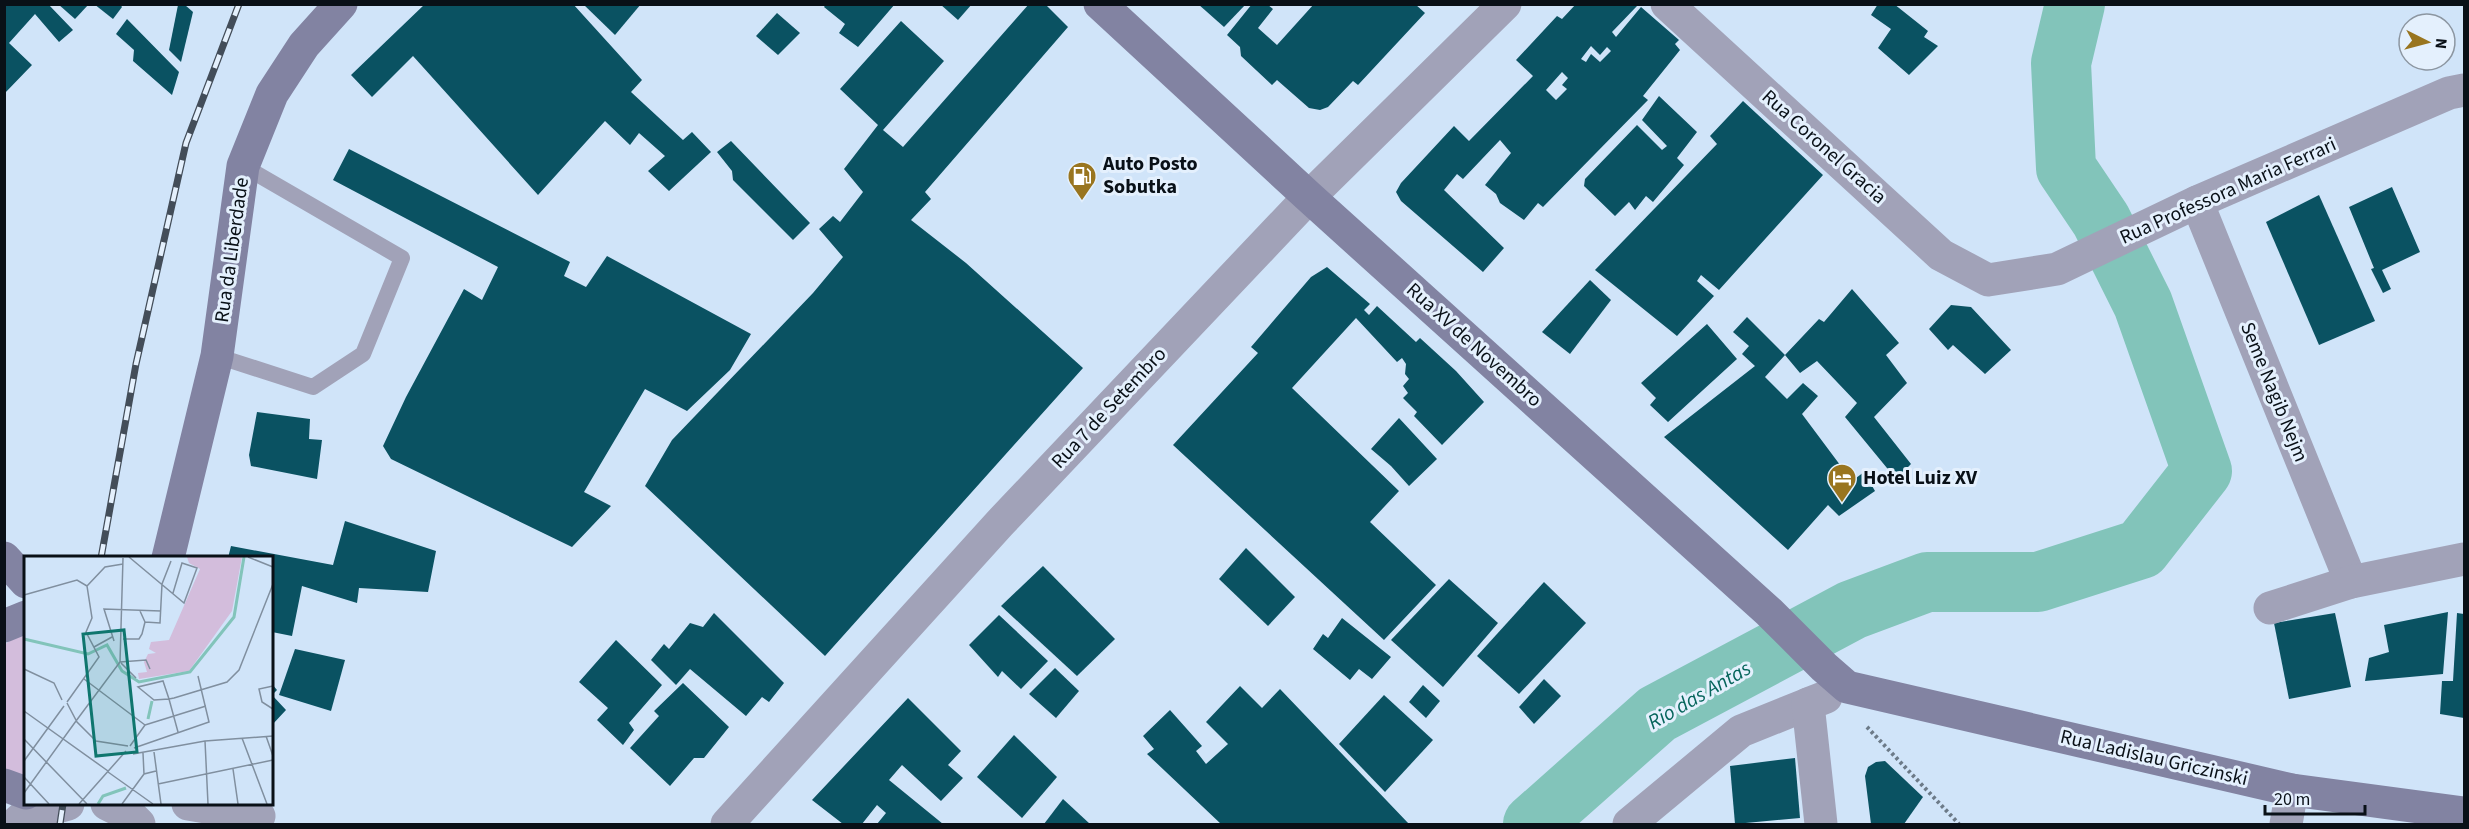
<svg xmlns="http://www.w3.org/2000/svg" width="2469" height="829" font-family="'Source Sans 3',sans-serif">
<rect width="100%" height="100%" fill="#d0e4f9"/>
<polygon fill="#d3bddc" points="25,630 26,778 5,770 4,645"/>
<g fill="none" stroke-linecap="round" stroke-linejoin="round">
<polyline stroke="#82c4ba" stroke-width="60" points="1533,824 1657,714 1852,610 1927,582 2038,582 2141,549 2202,471 2143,304 2101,220 2066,168 2061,63 2075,4"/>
</g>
<g fill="#0a5262" fill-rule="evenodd">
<polygon points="4,4 48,4 73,30 59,42 35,14 9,43 32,65 4,94"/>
<polygon points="58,4 89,4 75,19"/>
<polygon points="94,4 120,4 122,7 113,19"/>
<polygon points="425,4 573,4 642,80 631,92 683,140 692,132 711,152 669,191 648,171 665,156 639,133 630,145 605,121 538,195 413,56 372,97 351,75"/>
<polygon points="583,4 641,4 615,35"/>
<polygon points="826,4 895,4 858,47 839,33 845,24 824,7"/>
<polygon points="940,4 972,4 958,20"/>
<polygon points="1029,4 1045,4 1068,27 925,192 931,199 911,220 966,263 1083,368 825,656 645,486 672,440 813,293 843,257 819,229 833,216 840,222 863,192 844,169 878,125 840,89 901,21 944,61 883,130 903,147"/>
<polygon points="1198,4 1246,4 1224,27"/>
<polygon points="1252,4 1267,4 1273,9 1258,28 1277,45 1314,4 1415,4 1425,13 1358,85 1353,81 1328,107 1320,110 1309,108 1277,80 1272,85 1241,56 1240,47 1227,35"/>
<path d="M1576 4H1635L1637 6 1612 32 1616 37 1641 7 1679 40 1675 44 1680 50 1643 96 1648 100 1543 207 1538 203 1524 220 1500 203 1496 194 1485 185 1511 153 1500 140 1463 179 1457 174 1444 190 1504 248 1483 272 1401 201 1396 192 1401 183 1454 126 1469 141 1533 76 1516 60 1557 16 1562 19ZM1591 46 1600 55 1607 47 1611 51 1600 62 1591 54 1586 62 1581 59ZM1562 72 1568 78 1562 85 1567 89 1556 100 1546 90Z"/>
<polygon points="1878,4 1894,4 1928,31 1924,37 1938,46 1909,75 1878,48 1891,29 1871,15"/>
<polygon points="178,5 185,5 193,12 181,62 169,50"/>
<polygon points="777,13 800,33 778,55 756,36"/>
<polygon points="127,19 179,72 172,95 133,61 134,50 116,34"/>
<polygon points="1659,96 1697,132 1677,158 1684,165 1653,202 1646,196 1635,210 1629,202 1615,216 1584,186 1585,179 1637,125 1662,150 1667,146 1642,120"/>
<polygon points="1743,101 1823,175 1719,290 1701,275 1697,281 1714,296 1677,336 1595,270 1717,144 1710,136"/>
<polygon points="731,141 810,223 793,240 733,180 732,171 717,152"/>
<polygon points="349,149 570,262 564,276 586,287 607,256 751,334 730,370 687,411 645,389 584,492 611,506 572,547 391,459 383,446 406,397 464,289 482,300 498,267 333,180"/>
<polygon points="2392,187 2420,252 2382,270 2391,289 2383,293 2371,269 2374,268 2349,207"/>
<polygon points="2319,195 2375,321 2319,345 2266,222"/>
<polygon points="1327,267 1370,304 1364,310 1369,315 1377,306 1416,342 1420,338 1456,371 1484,402 1442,445 1414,416 1417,412 1403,398 1408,393 1403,386 1409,379 1405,374 1406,364 1402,358 1397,362 1356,318 1292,388 1399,491 1370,522 1436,585 1384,640 1173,445 1258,353 1251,347 1311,277"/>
<polygon points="1590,280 1611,300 1570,354 1542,332"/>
<polygon points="1852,289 1899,343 1886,355 1907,383 1874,417 1911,464 1896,479 1845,417 1857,403 1817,361 1800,373 1785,355 1819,319 1824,322"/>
<polygon points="1951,305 1971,307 2011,350 1985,374 1953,345 1948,350 1929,329"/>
<polygon points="1747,317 1785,355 1765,377 1787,399 1803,383 1818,396 1802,414 1852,481 1864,472 1875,491 1839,516 1828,505 1788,550 1664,437 1755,366 1742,354 1749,346 1733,332"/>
<polygon points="1707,324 1737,359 1668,422 1650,405 1656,398 1641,383"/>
<polygon points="257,412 310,419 309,439 322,440 317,479 251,466 249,455"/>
<polygon points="1399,418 1437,459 1409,486 1391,466 1371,449"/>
<polygon points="345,521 436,551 428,592 359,588 357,603 302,586 292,636 272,632 272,558 228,558 231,546 333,565"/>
<polygon points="1246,548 1295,597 1268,626 1219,579"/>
<polygon points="1043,566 1115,639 1077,676 1001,606"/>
<polygon points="1449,579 1498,623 1443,687 1391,640"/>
<polygon points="1544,582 1586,623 1519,694 1477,656"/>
<polygon points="2448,612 2443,674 2365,681 2369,658 2389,652 2384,625"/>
<polygon points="714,613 784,683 769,702 762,697 746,716 690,669 676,685 651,660 664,644 669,649 690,623 703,627"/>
<polygon points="2335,613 2351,687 2289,699 2274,623"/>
<polygon points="2457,613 2464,614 2464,718 2440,714 2442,681 2453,681"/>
<polygon points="999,615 1048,661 1021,689 1002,671 998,677 969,645"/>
<polygon points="1342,618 1391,657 1372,679 1359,669 1350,680 1313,649 1323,634 1328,638"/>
<polygon points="616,640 662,685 629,723 634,730 623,745 597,720 608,708 579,682"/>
<polygon points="295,649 345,660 331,711 279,695"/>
<polygon points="1055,668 1079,691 1056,718 1029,694"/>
<polygon points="1544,679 1561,696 1534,724 1519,707"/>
<polygon points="683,683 729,727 704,758 694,758 670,786 630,748 659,716 654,711"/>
<polygon points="272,684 277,690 272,695 286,710 272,725"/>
<polygon points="1423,685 1440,701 1426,718 1409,702"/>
<polygon points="1240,686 1262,708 1280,689 1409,824 1221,824 1147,754 1154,749 1143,736 1170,710 1202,746 1196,751 1206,764 1228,744 1206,722"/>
<polygon points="1384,695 1433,740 1385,792 1339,744"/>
<polygon points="908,698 961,751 948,765 963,778 941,801 902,765 889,780 943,824 877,824 886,813 877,805 862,824 843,824 812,800"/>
<polygon points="1014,735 1057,777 1022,818 977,777"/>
<polygon points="1795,758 1800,818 1735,824 1730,766"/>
<polygon points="1885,761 1923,797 1904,824 1871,824 1865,776 1868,767 1876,762"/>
<polygon points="1063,799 1090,824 1044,824"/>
</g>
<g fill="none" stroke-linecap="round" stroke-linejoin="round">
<polyline stroke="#6c7a88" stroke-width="4" stroke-dasharray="3 3" stroke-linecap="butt" points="1867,727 1959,824"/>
<polyline stroke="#a1a2b8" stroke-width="16" points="217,356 313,387 363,354 402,258 243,166"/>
<g stroke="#a1a2b8" stroke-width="33">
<polyline points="1667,4 1941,255 1988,280 2057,269 2197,202 2449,93 2464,90"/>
<polyline points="2197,202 2351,582"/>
<polyline points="2270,608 2351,582 2464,559"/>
<polyline points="107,804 131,816 139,824"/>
<polyline points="188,804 259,816"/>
<polyline points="727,824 1000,523 1309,197 1505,4"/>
<polyline points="1629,824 1741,731 1808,704"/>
<polyline points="1821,824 1808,704 1826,697"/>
<polyline points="2286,824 2292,790"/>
</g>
<polyline stroke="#a1a2b8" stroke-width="33" points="15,824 24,816 68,804"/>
<g stroke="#8283a2" stroke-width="33">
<polyline points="1100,4 1309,197 1769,612 1824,667 1847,687 2292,790 2464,813"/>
<polyline points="4,558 26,582"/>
<polyline points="168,558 217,356 243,166 272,94 304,45 341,4"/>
<polyline points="4,626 26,617"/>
<polyline points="4,785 26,793"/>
</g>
<g stroke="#434d59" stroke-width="7">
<g id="rail">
<polyline points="101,558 136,364 186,143 239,4"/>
<polyline points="60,824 63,804"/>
</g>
</g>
<use href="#rail" stroke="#e4f0fd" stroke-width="4.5" stroke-dasharray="14" stroke-linecap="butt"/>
</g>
<defs>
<g id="fuel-pin" transform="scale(1.5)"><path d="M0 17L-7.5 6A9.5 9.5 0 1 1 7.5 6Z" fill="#99751f" stroke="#e4f0fd"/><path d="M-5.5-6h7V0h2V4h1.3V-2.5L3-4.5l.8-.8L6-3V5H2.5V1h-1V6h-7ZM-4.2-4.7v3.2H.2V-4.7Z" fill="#fff"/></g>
<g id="hotel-pin" transform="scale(1.5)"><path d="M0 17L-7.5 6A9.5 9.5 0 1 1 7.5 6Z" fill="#99751f" stroke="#e4f0fd"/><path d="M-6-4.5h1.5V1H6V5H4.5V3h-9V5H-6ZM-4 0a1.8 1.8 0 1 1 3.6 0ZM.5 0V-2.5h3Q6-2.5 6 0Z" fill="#fff"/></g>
</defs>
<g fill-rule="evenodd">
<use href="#fuel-pin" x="1082" y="176"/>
<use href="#hotel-pin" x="1842" y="478"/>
</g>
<g text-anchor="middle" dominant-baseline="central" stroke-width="6" stroke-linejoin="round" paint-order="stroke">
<g font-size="20" fill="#091017" stroke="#e4f0fd">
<text transform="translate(1824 147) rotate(42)">Rua Coronel Gracia</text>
<text transform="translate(2228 191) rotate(-24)">Rua Professora Maria Ferrari</text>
<text transform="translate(232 250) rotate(-82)">Rua da Liberdade</text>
<text transform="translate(1474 345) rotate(42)">Rua XV de Novembro</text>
<text transform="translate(2274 392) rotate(68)">Seme Nagib Nejm</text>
<text transform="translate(1109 408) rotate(-47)">Rua 7 de Setembro</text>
<text transform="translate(2154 758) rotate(13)">Rua Ladislau Griczinski</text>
</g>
<g font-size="20" font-weight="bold" fill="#091017" stroke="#e4f0fd" text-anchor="start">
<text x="1103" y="164">Auto Posto<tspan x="1103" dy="23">Sobutka</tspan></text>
<text x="1863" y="478">Hotel Luiz XV</text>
</g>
<g font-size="21" font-style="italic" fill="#06655c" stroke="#e4f0fd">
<text transform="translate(1699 695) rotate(-30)">Rio das Antas</text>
</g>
</g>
<g transform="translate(24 556)">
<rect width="249" height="249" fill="#d0e4f9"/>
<path d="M163 1H218L208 55 165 115 115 123 114 117 123 116 120 106 124 98 132 97 125 93 127 86 145 84 176 13 165 7Z" fill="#d3bddc"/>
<path fill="none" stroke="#82c4ba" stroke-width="3" d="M0 83 64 98 83 89 98 115 115 126 166 116 210 61 220 1M124 163 128 145M74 248 79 240 102 232"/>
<path fill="none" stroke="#808f9f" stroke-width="1.5" d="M105 1 160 47 173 12 158 7 149 37M224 1 249 11M0 39 53 24 63 30M121 66 136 67 138 28 147 5M99 83H115L118 78 121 66 116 55M90 85 80 53 137 55M70 91 88 81M96 106 122 104 126 113M97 107 112 122M0 113 30 127 38 144M60 123 121 169M249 130 235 133 238 146 249 153M43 146 75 101 62 76 68 62 63 30 81 11 99 8M43 147 53 166 72 185 104 190M0 155 84 215M52 165 96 106 99 2M121 169 182 150M154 176 145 143 139 125 114 131 130 144 145 143 150 142 203 126 215 114 249 28M242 180 249 200M218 182 243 248M0 183 63 248M181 185 184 248M106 190 121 169M110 192 185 166 174 120M130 196 137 248M119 197 120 218M109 198 181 185 249 180M0 205 40 150M209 213 214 248M84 216 129 248M0 221 25 248M134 228 249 204M0 237 52 165M55 248 102 195M98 248 120 218 132 215"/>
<path fill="#0f766e" fill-opacity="0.15" stroke="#0f766e" stroke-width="3" d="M100 74 113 196 72 200 59 78Z"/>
<rect width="249" height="249" fill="none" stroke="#091017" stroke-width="3"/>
</g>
<rect width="2469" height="829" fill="none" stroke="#091017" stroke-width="12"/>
<g transform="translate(2427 42) rotate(96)"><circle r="28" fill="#e4f0fd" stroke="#8c96a1" stroke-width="1.5"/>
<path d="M0-4.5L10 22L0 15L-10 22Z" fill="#99751f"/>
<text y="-9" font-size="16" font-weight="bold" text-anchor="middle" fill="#091017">N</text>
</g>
<path d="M2265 805v9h100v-9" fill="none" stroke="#091017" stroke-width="3"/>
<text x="2274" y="805" font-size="18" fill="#091017" stroke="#e4f0fd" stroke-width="4.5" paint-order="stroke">20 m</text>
</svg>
